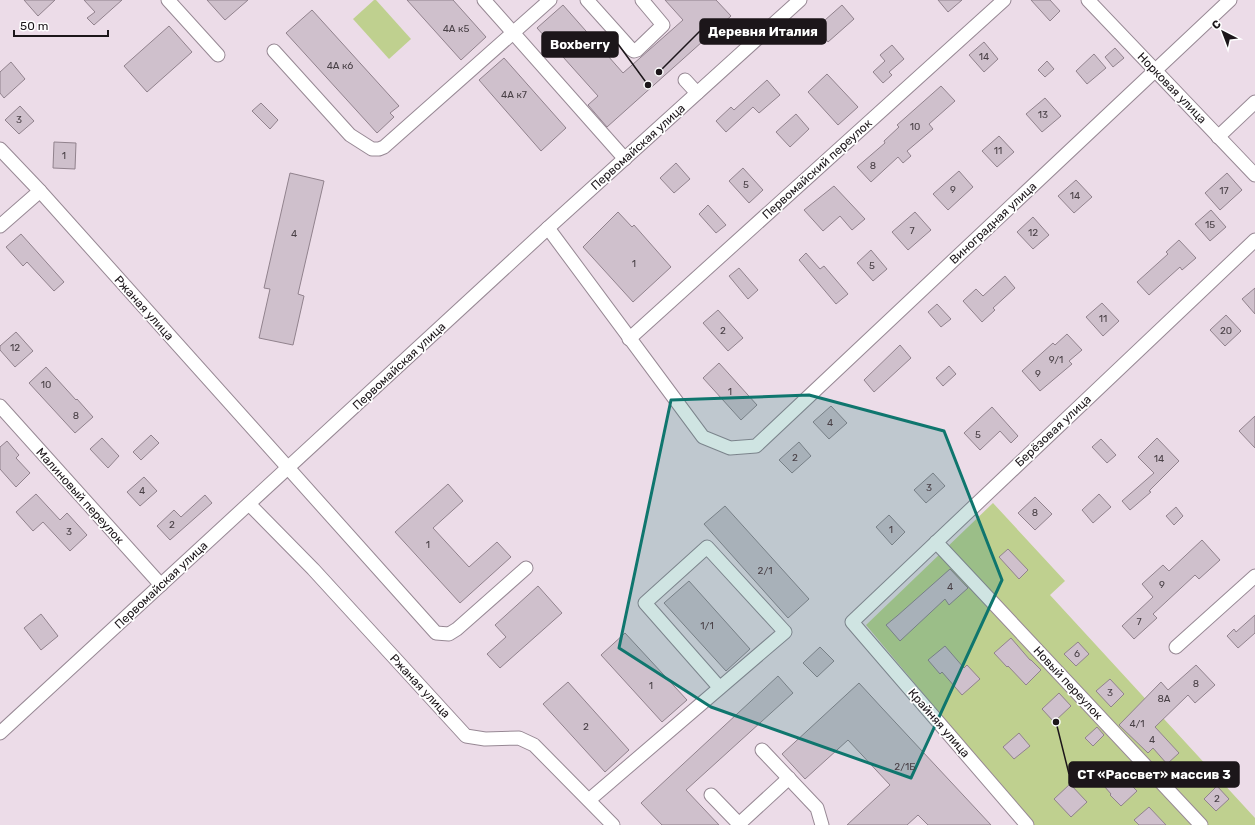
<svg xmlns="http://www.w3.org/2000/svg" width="1255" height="825" font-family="Rubik,sans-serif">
<rect width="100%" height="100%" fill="#ecdce8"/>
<g fill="#bfd08f">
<polygon points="374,0 376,0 411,39 389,59 353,19"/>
<polygon points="993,503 1065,581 1050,595 1255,818 1255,825 1033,825 866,625"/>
</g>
<g fill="#cfc0cc" stroke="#91828d">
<polygon points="24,0 55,0 38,16"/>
<polygon points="84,0 122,0 94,25 87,18 95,12"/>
<polygon points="207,0 248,0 225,20"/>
<polygon points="407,0 453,0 486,37 461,60"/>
<polygon points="665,0 716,0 731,16 607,127 588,105 598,96 537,28 563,5 623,73 683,20"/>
<polygon points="938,0 962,0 948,12"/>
<polygon points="1031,0 1050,0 1060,11 1050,21"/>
<polygon points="842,5 854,19 828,42 816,28"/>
<polygon points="312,10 399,106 390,113 394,117 377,133 286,33"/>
<polygon points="169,26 192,52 147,92 124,66"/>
<polygon points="984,42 998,59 984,72 969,55"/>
<polygon points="892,45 904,59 889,72 892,75 883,83 873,72 885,61 880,55"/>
<polygon points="1115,48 1124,58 1113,67 1105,57"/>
<polygon points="1094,54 1106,68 1087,84 1076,71"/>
<polygon points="504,58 566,128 541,151 479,80"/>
<polygon points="1047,61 1054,69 1045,77 1038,70"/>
<polygon points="11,62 25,79 4,98 0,93 0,72"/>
<polygon points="827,74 858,107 838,125 808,92"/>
<polygon points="767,80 780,95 759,113 753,107 726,132 716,121 731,107 734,110"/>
<polygon points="941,86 955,101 929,124 933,129 907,151 911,156 903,163 898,157 871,182 857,167 885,143 884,141 899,127 897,125"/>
<polygon points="1045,98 1061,116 1042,132 1026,114"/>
<polygon points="261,103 278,120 270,129 252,111"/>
<polygon points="20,106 34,121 19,134 5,120"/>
<polygon points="796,114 809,129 790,147 776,132"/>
<polygon points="999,136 1014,152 997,167 982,151"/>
<polygon points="54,142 76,143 75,169 53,168"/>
<polygon points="676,163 690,179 674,193 660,178"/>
<polygon points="743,168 763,190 749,203 729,181"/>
<polygon points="959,171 973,187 948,210 933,194"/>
<polygon points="290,173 324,181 298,294 304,296 293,345 259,338 270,289 264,288"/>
<polygon points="1227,173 1242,190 1220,210 1205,193"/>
<polygon points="1076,180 1092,197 1074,213 1058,196"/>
<polygon points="834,186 865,219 852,230 840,216 823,231 804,210"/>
<polygon points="708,205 726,225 716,233 699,214"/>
<polygon points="1211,210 1226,227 1210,241 1195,224"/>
<polygon points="618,212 632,227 634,225 671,267 633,302 583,247"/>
<polygon points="915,212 931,230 908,250 892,232"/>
<polygon points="1033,217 1049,235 1033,249 1017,232"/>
<polygon points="21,234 64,282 54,291 27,262 23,266 6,247"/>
<polygon points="1179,240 1196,258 1182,270 1180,267 1149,295 1137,282 1168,254 1166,252"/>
<polygon points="871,250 887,269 873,281 857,263"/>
<polygon points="806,253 820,269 824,266 848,294 836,304 799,260"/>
<polygon points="739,268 758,290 748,299 729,276"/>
<polygon points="1005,276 1015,288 993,308 995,310 982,322 963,301 976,289 983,296"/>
<polygon points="1255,288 1255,314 1242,299"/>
<polygon points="1102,303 1119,321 1103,336 1086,317"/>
<polygon points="937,304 951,319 941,327 928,312"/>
<polygon points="718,310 743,338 728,351 703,323"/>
<polygon points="1226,315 1241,331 1225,346 1210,330"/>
<polygon points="16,332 33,351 15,367 0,350 0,346"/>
<polygon points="1067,334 1082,350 1069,361 1072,364 1040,391 1022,371 1053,343 1055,345"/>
<polygon points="900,345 911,358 874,392 864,380"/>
<polygon points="719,363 757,405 741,420 703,378"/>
<polygon points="949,366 956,374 943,386 936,378"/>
<polygon points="46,367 76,400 77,399 93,417 75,433 29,383"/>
<polygon points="831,406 847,423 829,439 813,422"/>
<polygon points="992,407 1018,436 1011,443 1000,431 980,450 964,433"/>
<polygon points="1255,416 1255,448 1239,431"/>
<polygon points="151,435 159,443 141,460 133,452"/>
<polygon points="102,438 119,456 108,468 90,449"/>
<polygon points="1157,438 1179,461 1149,491 1151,492 1130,510 1122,501 1154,473 1138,457"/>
<polygon points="1101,439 1116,455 1107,463 1092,447"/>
<polygon points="7,441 19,455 16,458 30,473 16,487 0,469 0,447"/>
<polygon points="799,442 811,456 792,473 779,460"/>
<polygon points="933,473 945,486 926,503 914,490"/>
<polygon points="144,477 157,491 140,506 127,492"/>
<polygon points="448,484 463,501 433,528 469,567 497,542 511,557 460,603 395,532"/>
<polygon points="36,494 60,520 67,513 87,535 70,551 43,522 33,531 16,512"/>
<polygon points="1099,494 1111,507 1093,523 1082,510"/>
<polygon points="205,495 212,503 170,540 157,526 174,510 181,517"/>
<polygon points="1035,497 1052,514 1035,530 1018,513"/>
<polygon points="725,506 809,599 788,618 704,524"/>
<polygon points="1176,507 1183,516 1174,525 1166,516"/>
<polygon points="889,515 905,532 892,545 876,527"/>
<polygon points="1202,540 1220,560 1199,579 1195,575 1153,614 1157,618 1134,639 1122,626 1153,597 1142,584 1163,565 1169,571"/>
<polygon points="1008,549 1028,570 1019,579 999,557"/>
<polygon points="950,569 968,588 949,605 945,599 900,641 886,625 897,616"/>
<polygon points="689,581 750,649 726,671 664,603"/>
<polygon points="538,586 562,613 500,668 487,654 506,637 495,625"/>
<polygon points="41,614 58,636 41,650 24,628"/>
<polygon points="1255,615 1255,633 1238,648 1227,636 1234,629 1236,632"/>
<polygon points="625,633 687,700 662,722 601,655"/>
<polygon points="1011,638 1030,660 1031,660 1041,670 1026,685 1008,666 1007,667 994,653"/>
<polygon points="1078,642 1089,654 1076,666 1064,654"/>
<polygon points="945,646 964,668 967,665 980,679 962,695 942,672 940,674 928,660"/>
<polygon points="820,647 834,661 817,677 803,663"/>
<polygon points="1196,665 1215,685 1195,703 1188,695 1155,727 1179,753 1167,764 1153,748 1148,753 1119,725 1161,682 1168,690"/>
<polygon points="778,676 793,693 686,790 719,825 662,825 641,803"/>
<polygon points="1110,679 1124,694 1111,707 1096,691"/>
<polygon points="568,682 629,750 605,772 543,704"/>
<polygon points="859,683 882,708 991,825 928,825 918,815 907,825 847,825 890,785 848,740 805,779 782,754"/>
<polygon points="1059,693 1071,706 1054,722 1042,709"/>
<polygon points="1097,727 1104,735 1093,746 1085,738"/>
<polygon points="1019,733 1030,746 1014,759 1003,747"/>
<polygon points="1112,766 1125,781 1126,780 1137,791 1121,806 1110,795 1111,794 1098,779"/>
<polygon points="1070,784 1087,802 1071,817 1054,799"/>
<polygon points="1217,786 1229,799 1216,811 1204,799"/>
<polygon points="1149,807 1166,825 1139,825 1134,820"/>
</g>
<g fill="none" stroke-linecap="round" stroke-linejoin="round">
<g stroke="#978894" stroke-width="15">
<g id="minor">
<polyline points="168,0 218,55"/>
<polyline points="484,0 625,159"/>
<polyline points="587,0 631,49 634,51 637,50 663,25 642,0"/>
<polyline points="1088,0 1255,175"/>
<polyline points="274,51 350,135 372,149 379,149 384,147 550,0"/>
<polyline points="685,80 697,93"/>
<polyline points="1218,137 1255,102"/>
<polyline points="0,149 40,191 436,633 449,634 457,629 526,568"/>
<polyline points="0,226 40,191"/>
<polyline points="548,228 703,437 730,448 756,446 1230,0"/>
<polyline points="629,339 1004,0"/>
<polyline points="0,406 161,585"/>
<polyline points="249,504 313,569 466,736 485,739 519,738 534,745 613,825"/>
<polyline points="936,542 1201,825"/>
<polyline points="1176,647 1255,576"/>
<polyline points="0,733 548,228 800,0"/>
<polyline points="762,750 817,808 822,825"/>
<polyline points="711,795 740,825"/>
<polyline points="589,800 785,632 707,547 645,603 719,687"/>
<polyline points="739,824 789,778"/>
<polyline points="1027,825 852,622 1255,240"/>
</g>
</g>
<use href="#minor" stroke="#fff" stroke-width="13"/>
</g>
<path fill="#0f766e" fill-opacity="0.2" stroke="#0f766e" stroke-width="3" stroke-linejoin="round" d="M809 395 944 431 1002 580 911 778 711 707 619 648 671 400Z"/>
<g text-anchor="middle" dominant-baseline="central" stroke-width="3.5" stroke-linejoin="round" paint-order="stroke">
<g font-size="10" fill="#494046">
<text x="456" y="29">4А к5</text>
<text x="984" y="57">14</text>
<text x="340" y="66">4А к6</text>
<text x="514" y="95">4А к7</text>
<text x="1043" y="115">13</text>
<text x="19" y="120">3</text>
<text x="915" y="127">10</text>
<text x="998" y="151">11</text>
<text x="64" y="156">1</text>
<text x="873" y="166">8</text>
<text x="746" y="185">5</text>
<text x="953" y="190">9</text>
<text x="1224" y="191">17</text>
<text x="1075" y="196">14</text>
<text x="1210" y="225">15</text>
<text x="912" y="231">7</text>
<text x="1033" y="233">12</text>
<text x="294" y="234">4</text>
<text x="634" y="264">1</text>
<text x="872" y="266">5</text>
<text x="1103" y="319">11</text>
<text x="723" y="331">2</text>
<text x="1226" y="331">20</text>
<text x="15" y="348">12</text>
<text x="1056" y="360">9/1</text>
<text x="1038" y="374">9</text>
<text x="46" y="385">10</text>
<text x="730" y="392">1</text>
<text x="76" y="416">8</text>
<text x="830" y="423">4</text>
<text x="978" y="435">5</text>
<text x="795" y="458">2</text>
<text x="1159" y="459">14</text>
<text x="929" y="488">3</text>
<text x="142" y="491">4</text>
<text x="1035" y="513">8</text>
<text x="172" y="525">2</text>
<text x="891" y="530">1</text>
<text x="69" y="532">3</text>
<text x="428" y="545">1</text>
<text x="765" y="571">2/1</text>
<text x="1162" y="585">9</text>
<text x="950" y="587">4</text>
<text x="1139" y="622">7</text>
<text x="707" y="626">1/1</text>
<text x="1077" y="654">6</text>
<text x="1196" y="684">8</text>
<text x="651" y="686">1</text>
<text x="1110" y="693">3</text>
<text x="1164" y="699">8А</text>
<text x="1137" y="724">4/1</text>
<text x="586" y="727">2</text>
<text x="1152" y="740">4</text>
<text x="905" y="767">2/1Б</text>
<text x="1217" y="799">2</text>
</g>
<g font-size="12" fill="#1c161a" stroke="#fff">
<text transform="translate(1172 88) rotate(46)">Норковая улица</text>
<text transform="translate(638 147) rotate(-42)">Первомайская улица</text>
<text transform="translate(817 169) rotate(-42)">Первомайский переулок</text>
<text transform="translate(993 223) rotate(-43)">Виноградная улица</text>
<text transform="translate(144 308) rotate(48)">Ржаная улица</text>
<text transform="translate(399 366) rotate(-43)">Первомайская улица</text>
<text transform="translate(1053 431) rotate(-43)">Берёзовая улица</text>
<text transform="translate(80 496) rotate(48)">Малиновый переулок</text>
<text transform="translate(161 585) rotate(-43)">Первомайская улица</text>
<text transform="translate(1068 683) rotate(47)">Новый переулок</text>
<text transform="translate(420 686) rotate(47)">Ржаная улица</text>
<text transform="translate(939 723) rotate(49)">Крайняя улица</text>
</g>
</g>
<path fill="none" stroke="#1c161a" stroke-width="1.5" d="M659 72L700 31M648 85L618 44M1056 722L1069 774"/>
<g fill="#1c161a" stroke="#fff" stroke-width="1.5">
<circle cx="659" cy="72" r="4"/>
<circle cx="648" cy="85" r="4"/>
<circle cx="1056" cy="722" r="4"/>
</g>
<g fill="#1c161a" stroke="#1c161a" stroke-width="1.5">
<rect x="700" y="19" width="126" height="25" rx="4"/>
<rect x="542" y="32" width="76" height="25" rx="4"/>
<rect x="1069" y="762" width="170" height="25" rx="4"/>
</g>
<g font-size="13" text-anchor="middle" font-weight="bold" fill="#fff">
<text x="763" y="36">Деревня Италия</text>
<text x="580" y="49">Boxberry</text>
<text x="1154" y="779">СТ «Рассвет» массив 3</text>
</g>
<g transform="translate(1223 32) rotate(318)" stroke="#ffffff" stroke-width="3" paint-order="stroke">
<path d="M0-3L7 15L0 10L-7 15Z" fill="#1c161a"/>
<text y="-6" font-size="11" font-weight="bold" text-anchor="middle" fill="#1c161a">С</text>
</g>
<path d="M14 30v6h94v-6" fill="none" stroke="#1c161a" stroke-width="2"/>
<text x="20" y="30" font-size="12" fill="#1c161a" stroke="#ffffff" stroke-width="3" paint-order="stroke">50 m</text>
</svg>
